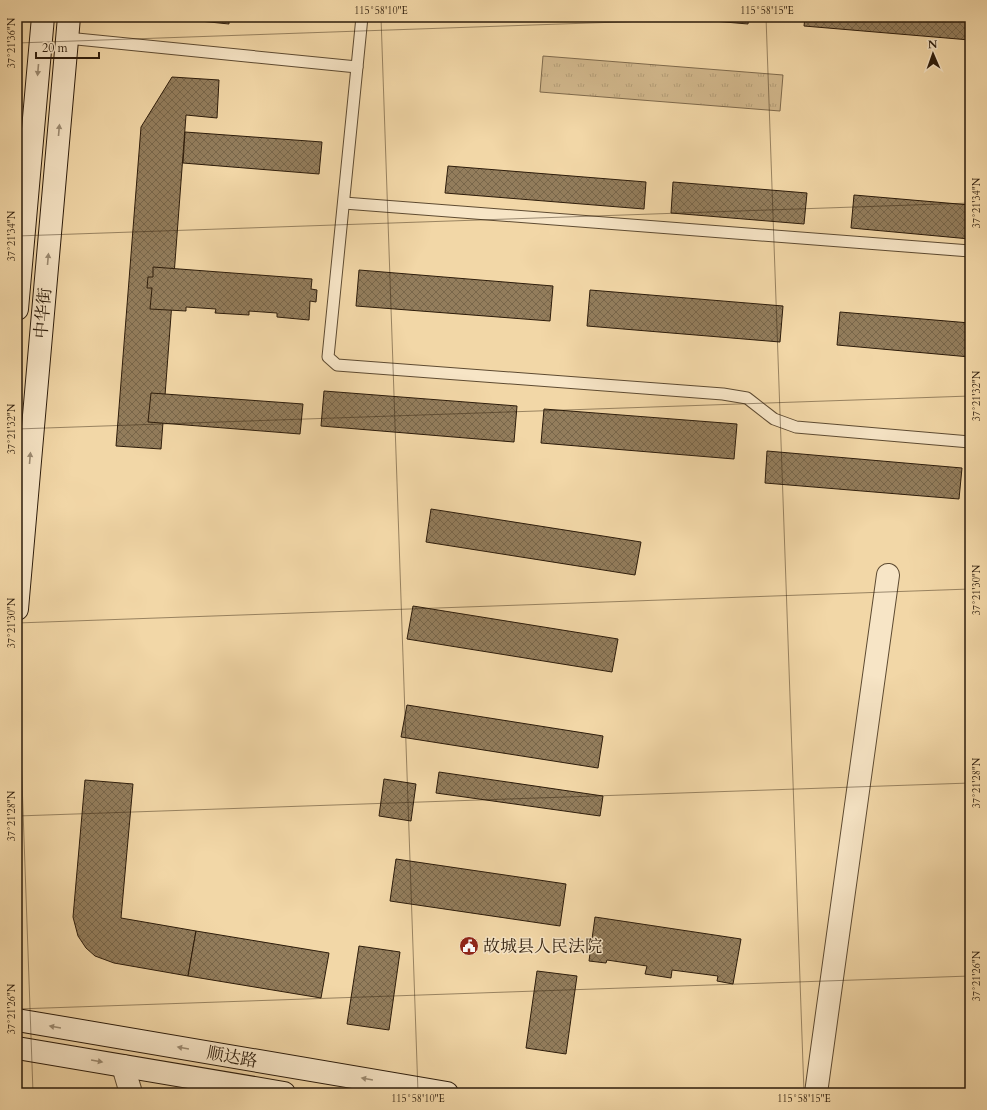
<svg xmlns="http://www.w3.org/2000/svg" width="987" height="1110" font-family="Cardo,'Noto Serif SC',serif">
<defs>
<pattern id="grass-tufts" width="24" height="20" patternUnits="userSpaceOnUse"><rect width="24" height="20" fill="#d1b78c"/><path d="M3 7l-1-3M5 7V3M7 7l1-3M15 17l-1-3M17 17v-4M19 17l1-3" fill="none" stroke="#b49d77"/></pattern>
<pattern id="building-cross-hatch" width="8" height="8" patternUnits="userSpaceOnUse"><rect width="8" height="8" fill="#937d5c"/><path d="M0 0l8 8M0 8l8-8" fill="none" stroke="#78664a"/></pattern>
</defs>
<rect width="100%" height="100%" fill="#f2d7a7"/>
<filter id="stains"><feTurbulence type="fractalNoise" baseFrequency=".005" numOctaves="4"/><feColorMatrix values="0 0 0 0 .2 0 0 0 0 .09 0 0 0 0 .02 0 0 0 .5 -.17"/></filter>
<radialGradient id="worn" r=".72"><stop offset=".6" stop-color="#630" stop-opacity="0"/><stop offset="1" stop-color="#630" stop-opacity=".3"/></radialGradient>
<polygon fill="url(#grass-tufts)" stroke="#7f6a4c" points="543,56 783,75 780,111 540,92"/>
<g fill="url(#building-cross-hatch)" stroke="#2d1c0b">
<polygon points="179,17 229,17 229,24 180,19"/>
<polygon points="667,17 749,17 748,24"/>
<polygon points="805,17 970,17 970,40 804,26"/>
<polygon points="172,77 219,80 217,118 186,115 161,449 116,446 141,127"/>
<polygon points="185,132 322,142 319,174 183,163"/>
<polygon points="448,166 646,182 644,209 445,193"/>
<polygon points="673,182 807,193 804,224 671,213"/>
<polygon points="854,195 970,205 970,239 851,228"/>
<polygon points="153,267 312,279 311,289 317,290 316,302 310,301 309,320 277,317 277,313 249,311 249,315 215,313 216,309 186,307 186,311 150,309 152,288 147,288 148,277 153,277"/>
<polygon points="359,270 553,286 550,321 356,306"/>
<polygon points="590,290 783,306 780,342 587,326"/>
<polygon points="840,312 970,323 970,357 837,345"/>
<polygon points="324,391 517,406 514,442 321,426"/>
<polygon points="151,393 303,404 300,434 148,422"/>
<polygon points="544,409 737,424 734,459 541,443"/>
<polygon points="767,451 962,468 959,499 765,483"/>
<polygon points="431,509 641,542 635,575 426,542"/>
<polygon points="413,606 618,639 612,672 407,639"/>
<polygon points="407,705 603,736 598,768 401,737"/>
<polygon points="439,772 603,796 600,816 436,793"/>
<polygon points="384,779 416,784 411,821 379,816"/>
<polygon points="85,780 133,784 121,918 196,931 188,976 114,963 95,956 86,948 78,936 73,917"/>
<polygon points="396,859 566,884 560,926 390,901"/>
<polygon points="595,917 741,939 733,984 717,981 718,976 672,970 671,978 645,974 647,966 607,960 606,963 589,961"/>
<polygon points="196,931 329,953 321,998 188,976"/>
<polygon points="359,946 400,952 389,1030 347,1024"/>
<polygon points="537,971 577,976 566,1054 526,1048"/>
</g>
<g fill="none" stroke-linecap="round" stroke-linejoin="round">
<g stroke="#5e4b32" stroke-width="13">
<g id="service">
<polyline points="362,17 328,357 337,365 723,394 747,398 774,419 796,427 970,442"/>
<polyline points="67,38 357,67"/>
<polyline points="344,203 970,251"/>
</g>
</g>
<g stroke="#5e4b32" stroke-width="24">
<polyline id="minor" points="816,1093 888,575"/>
</g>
<g stroke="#5e4b32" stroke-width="24">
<polyline id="tertiary" points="123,1066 131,1093"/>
</g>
<g stroke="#2d1c0b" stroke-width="24">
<g id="secondary">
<polyline points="17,309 43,17"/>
<polyline points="17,609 69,17"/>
<polyline points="17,1020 447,1093"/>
<polyline points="17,1048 284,1093"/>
</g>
</g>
<use href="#service" stroke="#f7e5c6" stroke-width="11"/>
<use href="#minor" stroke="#f7e5c6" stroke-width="22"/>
<use href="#tertiary" stroke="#f7e5c6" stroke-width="22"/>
<use href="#secondary" stroke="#f7e5c6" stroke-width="22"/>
</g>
<defs><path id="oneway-solid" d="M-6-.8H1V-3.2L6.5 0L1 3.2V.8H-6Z"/></defs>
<g fill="#9c8b72">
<use href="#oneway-solid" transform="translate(38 70) rotate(95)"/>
<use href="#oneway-solid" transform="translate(59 130) rotate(-85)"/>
<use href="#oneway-solid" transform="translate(48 259) rotate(-85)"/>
<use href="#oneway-solid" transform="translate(30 458) rotate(-85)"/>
<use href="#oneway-solid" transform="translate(55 1027) rotate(-170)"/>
<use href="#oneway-solid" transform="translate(183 1048) rotate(-170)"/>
<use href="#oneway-solid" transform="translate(97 1061) rotate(10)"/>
<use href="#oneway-solid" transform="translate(367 1079) rotate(-170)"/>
</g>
<path fill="none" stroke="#2d1c0b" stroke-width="1" stroke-opacity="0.45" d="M381 17 418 1093M766 17 804 1093M17 43 762 17M17 236 970 203M17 429 970 396M17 623 970 589M17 640 33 1093M17 816 970 783M17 1009 970 976"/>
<defs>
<g id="civic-disc" transform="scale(1)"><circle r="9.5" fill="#8f2418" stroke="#f7e5c6"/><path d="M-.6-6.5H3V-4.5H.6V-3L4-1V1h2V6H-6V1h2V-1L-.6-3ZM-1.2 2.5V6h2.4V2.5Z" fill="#fff"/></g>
</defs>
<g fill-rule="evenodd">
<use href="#civic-disc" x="469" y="946"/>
</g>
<g text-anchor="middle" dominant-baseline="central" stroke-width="3" stroke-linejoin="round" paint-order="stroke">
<g font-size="17" fill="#2d1c0b" stroke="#f7e5c6">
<text transform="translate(43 313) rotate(-85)">中华街</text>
<text transform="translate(232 1057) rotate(10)">顺达路</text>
</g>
<g font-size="17" fill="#2d1c0b" stroke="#f7e5c6" text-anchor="start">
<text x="483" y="946">故城县人民法院</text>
</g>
</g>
<rect width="987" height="1110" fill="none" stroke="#f2d7a7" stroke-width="44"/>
<g transform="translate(933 54) rotate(358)" stroke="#f7e5c6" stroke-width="3" paint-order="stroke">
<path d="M0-3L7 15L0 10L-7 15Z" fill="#2d1c0b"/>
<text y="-6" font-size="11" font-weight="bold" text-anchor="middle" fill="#2d1c0b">N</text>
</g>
<path d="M36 52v6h63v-6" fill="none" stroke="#2d1c0b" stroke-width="2"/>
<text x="42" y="52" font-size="12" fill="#2d1c0b" stroke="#f7e5c6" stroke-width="3" paint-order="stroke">20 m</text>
<rect x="22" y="22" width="943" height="1066" fill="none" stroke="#2d1c0b" stroke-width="1.5"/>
<g font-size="10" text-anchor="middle" fill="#2d1c0b">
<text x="381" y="14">115°58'10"E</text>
<text x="767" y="14">115°58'15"E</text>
<text transform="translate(11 43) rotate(-90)" y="4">37°21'36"N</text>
<text transform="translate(976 203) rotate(-90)" y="4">37°21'34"N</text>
<text transform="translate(11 236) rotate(-90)" y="4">37°21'34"N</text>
<text transform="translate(976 396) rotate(-90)" y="4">37°21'32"N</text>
<text transform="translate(11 429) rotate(-90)" y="4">37°21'32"N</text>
<text transform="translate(976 590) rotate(-90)" y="4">37°21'30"N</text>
<text transform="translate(11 623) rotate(-90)" y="4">37°21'30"N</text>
<text transform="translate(976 783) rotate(-90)" y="4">37°21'28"N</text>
<text transform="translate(11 816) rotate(-90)" y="4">37°21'28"N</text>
<text transform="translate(976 976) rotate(-90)" y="4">37°21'26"N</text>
<text transform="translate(11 1009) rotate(-90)" y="4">37°21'26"N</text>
<text x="418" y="1102">115°58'10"E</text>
<text x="804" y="1102">115°58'15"E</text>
</g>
<rect width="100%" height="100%" filter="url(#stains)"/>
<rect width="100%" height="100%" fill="url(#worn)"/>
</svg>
